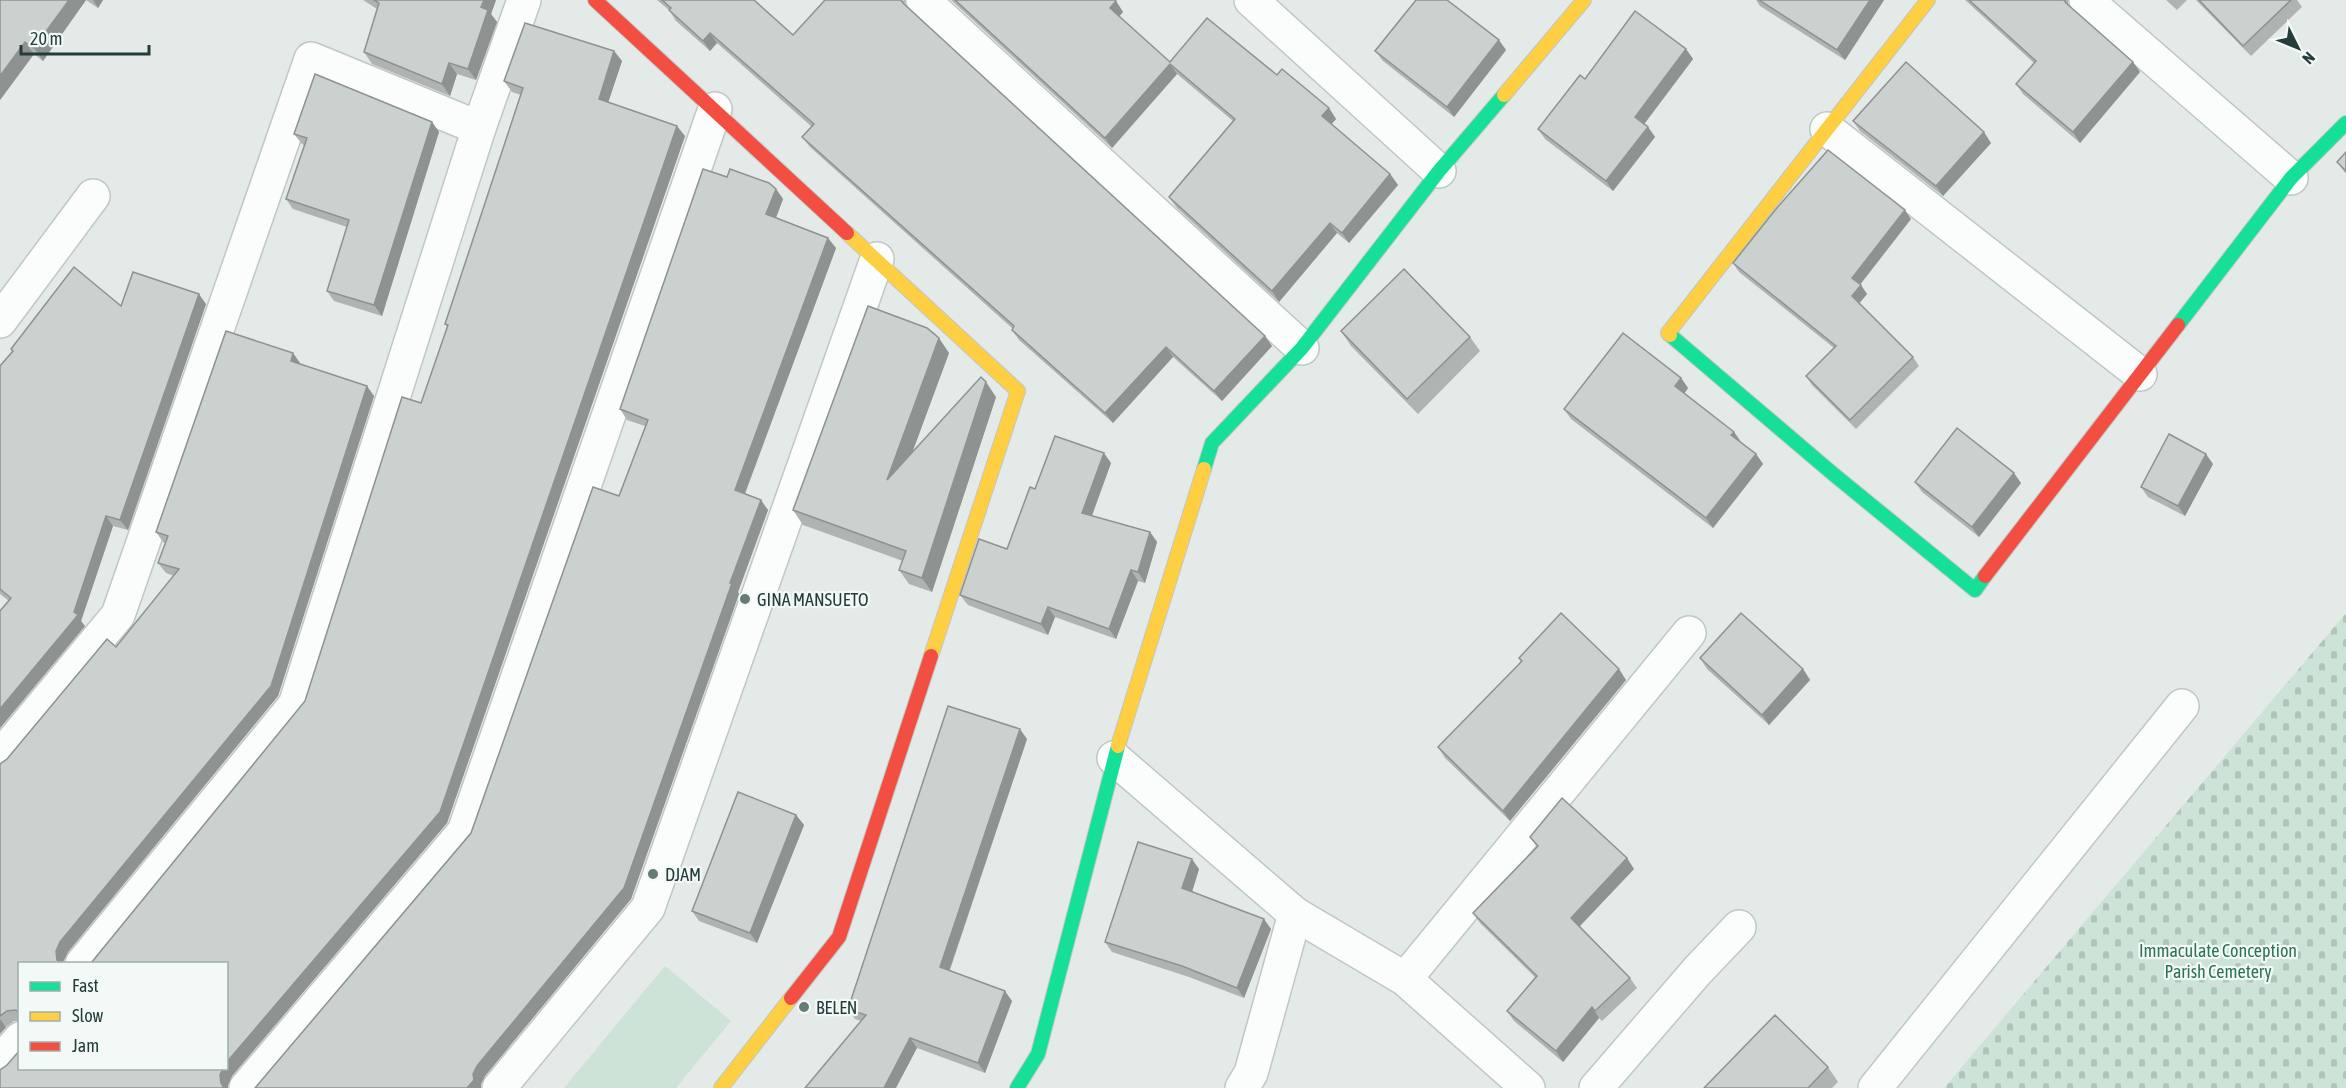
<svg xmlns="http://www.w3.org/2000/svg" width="2346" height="1088" font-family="'Asap Condensed',sans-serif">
<defs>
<pattern id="cemetery-stones" width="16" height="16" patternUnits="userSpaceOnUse" patternTransform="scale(1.5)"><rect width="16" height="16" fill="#cde3d8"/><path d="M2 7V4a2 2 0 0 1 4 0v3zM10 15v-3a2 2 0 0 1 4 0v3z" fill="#b0c4ba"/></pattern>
</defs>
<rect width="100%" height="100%" fill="#e4eae8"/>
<polygon fill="url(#cemetery-stones)" points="2346,613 2346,1088 1944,1088"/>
<polygon fill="#cde3d8" points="665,966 731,1021 676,1088 564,1088"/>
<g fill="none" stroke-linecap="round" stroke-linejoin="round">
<g stroke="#c1c7c5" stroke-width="36">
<g id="street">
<polyline points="923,0 1302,348"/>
<polyline points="1251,0 1439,171"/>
<polyline points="2086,0 2291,178"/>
<polyline points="1827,129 2140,374"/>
<polyline points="0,321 93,196"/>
<polyline points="0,757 118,615 311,59 479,128"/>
<polyline points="1114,758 1295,914 1405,979 1689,633"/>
<polyline points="82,964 295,705 479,128 524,0"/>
<polyline points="1405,979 1528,1088"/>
<polyline points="0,1063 20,1039"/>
<polyline points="246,1088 464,832 715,109"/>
<polyline points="499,1088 648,908 877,259"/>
<polyline points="1242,1088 1251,1073 1295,914"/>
<polyline points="1596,1088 1698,970 1739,927"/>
<polyline points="1875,1088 2182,706"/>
</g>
</g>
<g stroke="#c0c7c6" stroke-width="16">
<g id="fast">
<polyline points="2178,325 2291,178 2346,123"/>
<polyline points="1670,335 1832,473 1975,590 1985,576"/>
<polyline points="1204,469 1212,443 1302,348 1439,171 1504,95"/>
<polyline points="1017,1088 1038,1054 1118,746"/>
</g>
</g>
<g stroke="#c0c7c6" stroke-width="16">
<g id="slow">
<polyline points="1504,95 1584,0"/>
<polyline points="847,233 1018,391 931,656"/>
<polyline points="1670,335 1668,333 1928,0"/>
<polyline points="1118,746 1204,469"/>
<polyline points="721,1088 791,998"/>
</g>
</g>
<g stroke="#c0c7c6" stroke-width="16">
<g id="jam">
<polyline points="595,0 847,233"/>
<polyline points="1985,576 2178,325"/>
<polyline points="791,998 839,937 931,656"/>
</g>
</g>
<use href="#street" stroke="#fbfcfc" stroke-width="33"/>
<use href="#fast" stroke="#16e098" stroke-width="14"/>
<use href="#slow" stroke="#ffcf43" stroke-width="14"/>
<use href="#jam" stroke="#f24e42" stroke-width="14"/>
</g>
<g fill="#afb4b2">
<polygon points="0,0 103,0 98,8 86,0 43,61 34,54 0,100"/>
<polygon points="363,0 496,0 491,14 497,22 476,80 457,74 450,96 372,64 364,52 377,9"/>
<polygon points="657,0 754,0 793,35 905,0 905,5 1272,346 1222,401 1173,357 1113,423 1019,340 1012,330 1013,329 810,147 802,137 812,127 717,43 710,51 676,21 669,10"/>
<polygon points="951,0 1115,0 1123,12 1119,16 1170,62 1277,75 1329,108 1336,119 1331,124 1390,174 1398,185 1349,243 1337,233 1279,302 1177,208 1169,197 1233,121 1177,74 1112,148"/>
<polygon points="1756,0 1884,0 1845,60 1760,6"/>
<polygon points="1965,0 2068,0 2068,5 2133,62 2140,72 2080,143 2023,94 2016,84 2034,63"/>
<polygon points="2166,0 2187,0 2177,10"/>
<polygon points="2196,0 2297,0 2302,7 2251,56"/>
<polygon points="1686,49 1693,59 1644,124 1648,127 1655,137 1613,191 1545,139 1538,129 1585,79"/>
<polygon points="1506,50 1454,117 1383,61 1375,51"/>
<polygon points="614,51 622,61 608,102 685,136 447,823 232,1076 228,1085 228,1088 0,1088 20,1068 305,701 421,403 447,327 445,324 521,95 512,92 504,81"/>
<polygon points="1853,121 1991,143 1943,196 1860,131"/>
<polygon points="432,122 439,132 382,316 334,301 327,291 347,227 293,209 286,199 304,145 302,144 294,134"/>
<polygon points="2346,152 2346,174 2337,162"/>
<polygon points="727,177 776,189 783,199 776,218 836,248 745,494 768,510 738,592 739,594 631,899 485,1076 481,1084 255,1088 471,833 619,496 645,426 627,420 620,409"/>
<polygon points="1911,219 1860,285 1867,294 1859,303 1913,357 1919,366 1856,429 1812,385 1806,376 1834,348 1739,272 1733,263"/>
<polygon points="206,304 128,530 113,526 81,621 85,626 0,728 0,611 9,601 0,594 0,366 12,351 11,349 121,306"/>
<polygon points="1341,331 1470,337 1480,351 1418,414 1351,346"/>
<polygon points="293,353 300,364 374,396 278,696 68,952 63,962 64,963 20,963 20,1021 14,1021 6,1027 0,1034 0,764 7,759 116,647 174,576 166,573 158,563 165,543 163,542 156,532"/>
<polygon points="949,353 912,452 996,397 932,592 909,584 899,570 903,561 803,525 793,510"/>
<polygon points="1681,378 1688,388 1684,394 1734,432 1741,442 1756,454 1763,464 1713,528 1571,419 1564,409"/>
<polygon points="1111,463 1092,516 1150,532 1157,542 1145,583 1138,581 1116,639 1055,617 1048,635 968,605 960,595 1007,549 1035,489"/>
<polygon points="2213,464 2185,516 2148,497 2141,487"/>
<polygon points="1915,482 2021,483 1979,537 1922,492"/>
<polygon points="1519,658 1626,680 1510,821 1445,758 1438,747 1521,662"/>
<polygon points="1700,658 1803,669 1810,680 1769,725 1707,669"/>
<polygon points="1027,739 950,970 1012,1001 985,1073 917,1048 861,1021 855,1019 848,1009"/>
<polygon points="796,815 804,825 757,943 699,921 692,911"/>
<polygon points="1530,837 1634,869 1580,926 1630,978 1637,988 1602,1021 1599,1018 1563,1062 1514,1021 1507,1011 1535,977 1480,923 1473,913 1537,847"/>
<polygon points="1199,869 1192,892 1271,929 1244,998 1189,977 1112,952 1105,942"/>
<polygon points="1828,1067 1838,1082 1832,1088 1704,1088"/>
</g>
<g fill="#8e9291">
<polygon points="69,0 86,0 43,61 34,48"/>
<polygon points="93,0 103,0 98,8"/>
<polygon points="484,0 496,0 491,14 497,22 476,80 468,69"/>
<polygon points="1870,0 1884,0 1845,60 1837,50"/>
<polygon points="1116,1 1123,12 1117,19 1110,8"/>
<polygon points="710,33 717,43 710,51 703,41"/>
<polygon points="1499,40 1506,50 1454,117 1447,107"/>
<polygon points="25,42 34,54 0,100 0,76"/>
<polygon points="1686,49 1693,59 1642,127 1635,117"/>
<polygon points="614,51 622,61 606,109 599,99"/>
<polygon points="2133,62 2140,72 2080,143 2073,132"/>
<polygon points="449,63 457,74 450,96 442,84"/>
<polygon points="1170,64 1177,74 1112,148 1105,138"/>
<polygon points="1329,108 1336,119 1329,127 1322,116"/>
<polygon points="432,122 439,132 382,316 374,305"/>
<polygon points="677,126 685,136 447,823 232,1076 228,1085 228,1088 224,1088 221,1083 220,1075 223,1068 226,1068 226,1063"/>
<polygon points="1648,127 1655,137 1613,191 1606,181"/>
<polygon points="1984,132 1991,143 1943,196 1936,186"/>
<polygon points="1390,174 1398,185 1349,243 1342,233"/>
<polygon points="776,189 783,199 773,225 766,214"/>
<polygon points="1905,210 1911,219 1858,287 1852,278"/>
<polygon points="1330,223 1337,233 1279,302 1272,291"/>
<polygon points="828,238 836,248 742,501 735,490"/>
<polygon points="1861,285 1867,294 1858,305 1852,296"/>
<polygon points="199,294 206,304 128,530 120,520"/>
<polygon points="1265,336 1272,346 1222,401 1214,391"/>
<polygon points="939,338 949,353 897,494 887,480"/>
<polygon points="1166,347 1173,357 1113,423 1105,413"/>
<polygon points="293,353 300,363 298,371 291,361"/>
<polygon points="1681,378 1688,388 1682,397 1675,386"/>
<polygon points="986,382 996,397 932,592 922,578"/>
<polygon points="367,386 374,396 278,696 68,952 63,962 64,963 60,963 57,960 56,951 60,942"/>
<polygon points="1734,432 1741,442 1731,435"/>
<polygon points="1104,453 1111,463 1089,523 1082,513"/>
<polygon points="1756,454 1763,464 1713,528 1706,518"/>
<polygon points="2206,454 2213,464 2185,516 2178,506"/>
<polygon points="2014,473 2021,483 1979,537 1972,527"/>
<polygon points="761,500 768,510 738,592 739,594 631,899 485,1076 481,1084 481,1088 467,1088 477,1066 730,583"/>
<polygon points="106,516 113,526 81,621 85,626 0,728 0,709 74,612"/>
<polygon points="1150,532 1157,542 1145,583 1138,572"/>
<polygon points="1131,570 1138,581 1116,639 1109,629"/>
<polygon points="1048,607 1055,617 1048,635 1041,624"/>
<polygon points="1619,669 1626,680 1510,821 1503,811"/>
<polygon points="1803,669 1810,680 1769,725 1762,715"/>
<polygon points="1020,729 1027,739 947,977 940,967"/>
<polygon points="796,815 804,825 757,943 750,933"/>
<polygon points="1627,858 1634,869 1578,928 1571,918"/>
<polygon points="1192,859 1199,869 1190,898 1182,888"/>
<polygon points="1264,919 1271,929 1244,998 1237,988"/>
<polygon points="1005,991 1012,1001 985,1073 978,1063"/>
<polygon points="1592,1007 1599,1018 1563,1062 1556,1051"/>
<polygon points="0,1019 6,1027 0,1034"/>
<polygon points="910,1038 917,1048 896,1088 884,1088"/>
</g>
<g fill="#cbd1cf" stroke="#8e9291" stroke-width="1.5">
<polygon points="0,0 69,0 34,48 25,42 0,76"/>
<polygon points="374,0 484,0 481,7 488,10 468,69 449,63 442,84 364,52 379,3"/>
<polygon points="662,0 754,0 793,35 825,0 901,0 903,3 1265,336 1214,391 1166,347 1105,413 1012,330 1014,326 802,137 814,124 710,33 703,41 669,10 671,8"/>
<polygon points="955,0 1115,0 1116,1 1110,8 1170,62 1207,18 1277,75 1282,69 1329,108 1322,116 1390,174 1342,233 1330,223 1272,291 1169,197 1235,119 1170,64 1105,138"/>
<polygon points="1416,0 1447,0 1499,40 1447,107 1375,51"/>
<polygon points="1759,0 1870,0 1837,50"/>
<polygon points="1969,0 2064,0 2066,3 2133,62 2073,132 2016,84 2036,61"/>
<polygon points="2199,0 2291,0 2243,46"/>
<polygon points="1635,11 1686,49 1635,117 1648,127 1606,181 1538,129 1580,75 1585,79"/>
<polygon points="525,23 614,51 599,99 677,126 440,812 226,1063 226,963 91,963 305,701 402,397 421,403 448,325 445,324 523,88 504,81"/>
<polygon points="1906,62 1984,132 1936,186 1853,121"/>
<polygon points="315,74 432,122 374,305 327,291 349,220 286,199 307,138 294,134"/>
<polygon points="1828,150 1905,210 1852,278 1861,285 1852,296 1913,357 1850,420 1806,376 1836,346 1733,263 1776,209"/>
<polygon points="2346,152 2346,171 2337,162"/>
<polygon points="703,169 727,177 730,169 769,183 776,189 766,214 828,238 735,490 761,500 730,583 732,583 624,888 477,1066 473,1074 474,1080 467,1088 255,1088 471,833 593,487 619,496 648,420 620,409"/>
<polygon points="74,267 121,306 133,272 199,294 120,520 106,516 74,612 78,615 0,709 0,611 11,598 0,589 0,366 13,351 11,349"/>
<polygon points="1404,269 1470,337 1407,399 1341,331"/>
<polygon points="868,306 927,328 939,338 887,480 981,377 986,382 922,578 899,570 906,551 793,510"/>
<polygon points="226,331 293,353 291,361 367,386 271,686 60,942 56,951 57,960 60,963 20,963 20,1012 15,1010 7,1011 0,1016 0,764 7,759 107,639 116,647 179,569 158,563 168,536 156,532"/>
<polygon points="1623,333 1681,378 1675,386 1734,432 1731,435 1756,454 1706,518 1564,409"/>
<polygon points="1957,428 2014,473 1972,527 1915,482"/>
<polygon points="2169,434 2206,454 2178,506 2141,487"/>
<polygon points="1055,436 1104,453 1082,513 1150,532 1138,572 1131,570 1109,629 1048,607 1041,624 960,595 979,539 1007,549 1030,487 1035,489"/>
<polygon points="1561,613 1619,669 1503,811 1438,747 1522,661 1519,658"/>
<polygon points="1741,613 1803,669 1762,715 1700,658"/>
<polygon points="948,706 1020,729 940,967 1005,991 978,1063 910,1038 884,1088 805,1088 866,1015 848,1009"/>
<polygon points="738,792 796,815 750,933 692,911"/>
<polygon points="1562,798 1627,858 1571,918 1630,978 1595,1011 1592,1007 1556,1051 1507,1011 1537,976 1473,913 1538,846 1530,837"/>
<polygon points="1138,842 1192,859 1182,888 1264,919 1237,988 1182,966 1105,942"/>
<polygon points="1775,1015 1828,1067 1808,1088 1704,1088"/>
<polygon points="20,1050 20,1068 223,1068 220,1075 221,1083 224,1088 0,1088 0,1070 7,1065"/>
</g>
<g fill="#667a78" stroke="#f3f9f7" stroke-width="2">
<circle cx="745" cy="599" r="6"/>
<circle cx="653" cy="874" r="6"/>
<circle cx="804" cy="1007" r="6"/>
</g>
<g text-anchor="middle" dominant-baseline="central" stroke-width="4.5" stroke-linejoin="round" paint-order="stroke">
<g font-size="18" fill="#223d3b" stroke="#f3f9f7" text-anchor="start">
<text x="757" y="599">GINA MANSUETO</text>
<text x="665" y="874">DJAM</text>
<text x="816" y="1007">BELEN</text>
</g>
<g font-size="18" fill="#2c7454" stroke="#f3f9f7">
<text x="2218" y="950">Immaculate Conception<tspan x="2218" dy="21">Parish Cemetery</tspan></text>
</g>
</g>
<rect x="18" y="962" width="210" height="108" fill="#f3f9f7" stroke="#9faeac" stroke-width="1.5"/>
<rect x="30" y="982" width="30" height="9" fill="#16e098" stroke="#9faeac" stroke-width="1.5"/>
<text x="72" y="992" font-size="18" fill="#223d3b">Fast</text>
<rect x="30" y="1012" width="30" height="9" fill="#ffcf43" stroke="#9faeac" stroke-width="1.5"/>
<text x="72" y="1022" font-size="18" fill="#223d3b">Slow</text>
<rect x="30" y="1042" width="30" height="9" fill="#f24e42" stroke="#9faeac" stroke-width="1.5"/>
<text x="72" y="1052" font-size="18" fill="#223d3b">Jam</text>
<g transform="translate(2298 48) rotate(133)" stroke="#f3f9f7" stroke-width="4.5" paint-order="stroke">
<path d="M0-4.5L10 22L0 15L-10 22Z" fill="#223d3b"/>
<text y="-9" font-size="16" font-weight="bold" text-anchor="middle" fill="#223d3b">N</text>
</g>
<path d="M21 45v9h128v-9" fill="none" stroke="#223d3b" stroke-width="3"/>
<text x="30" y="45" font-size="18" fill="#223d3b" stroke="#f3f9f7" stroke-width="4.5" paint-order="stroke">20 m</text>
</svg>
